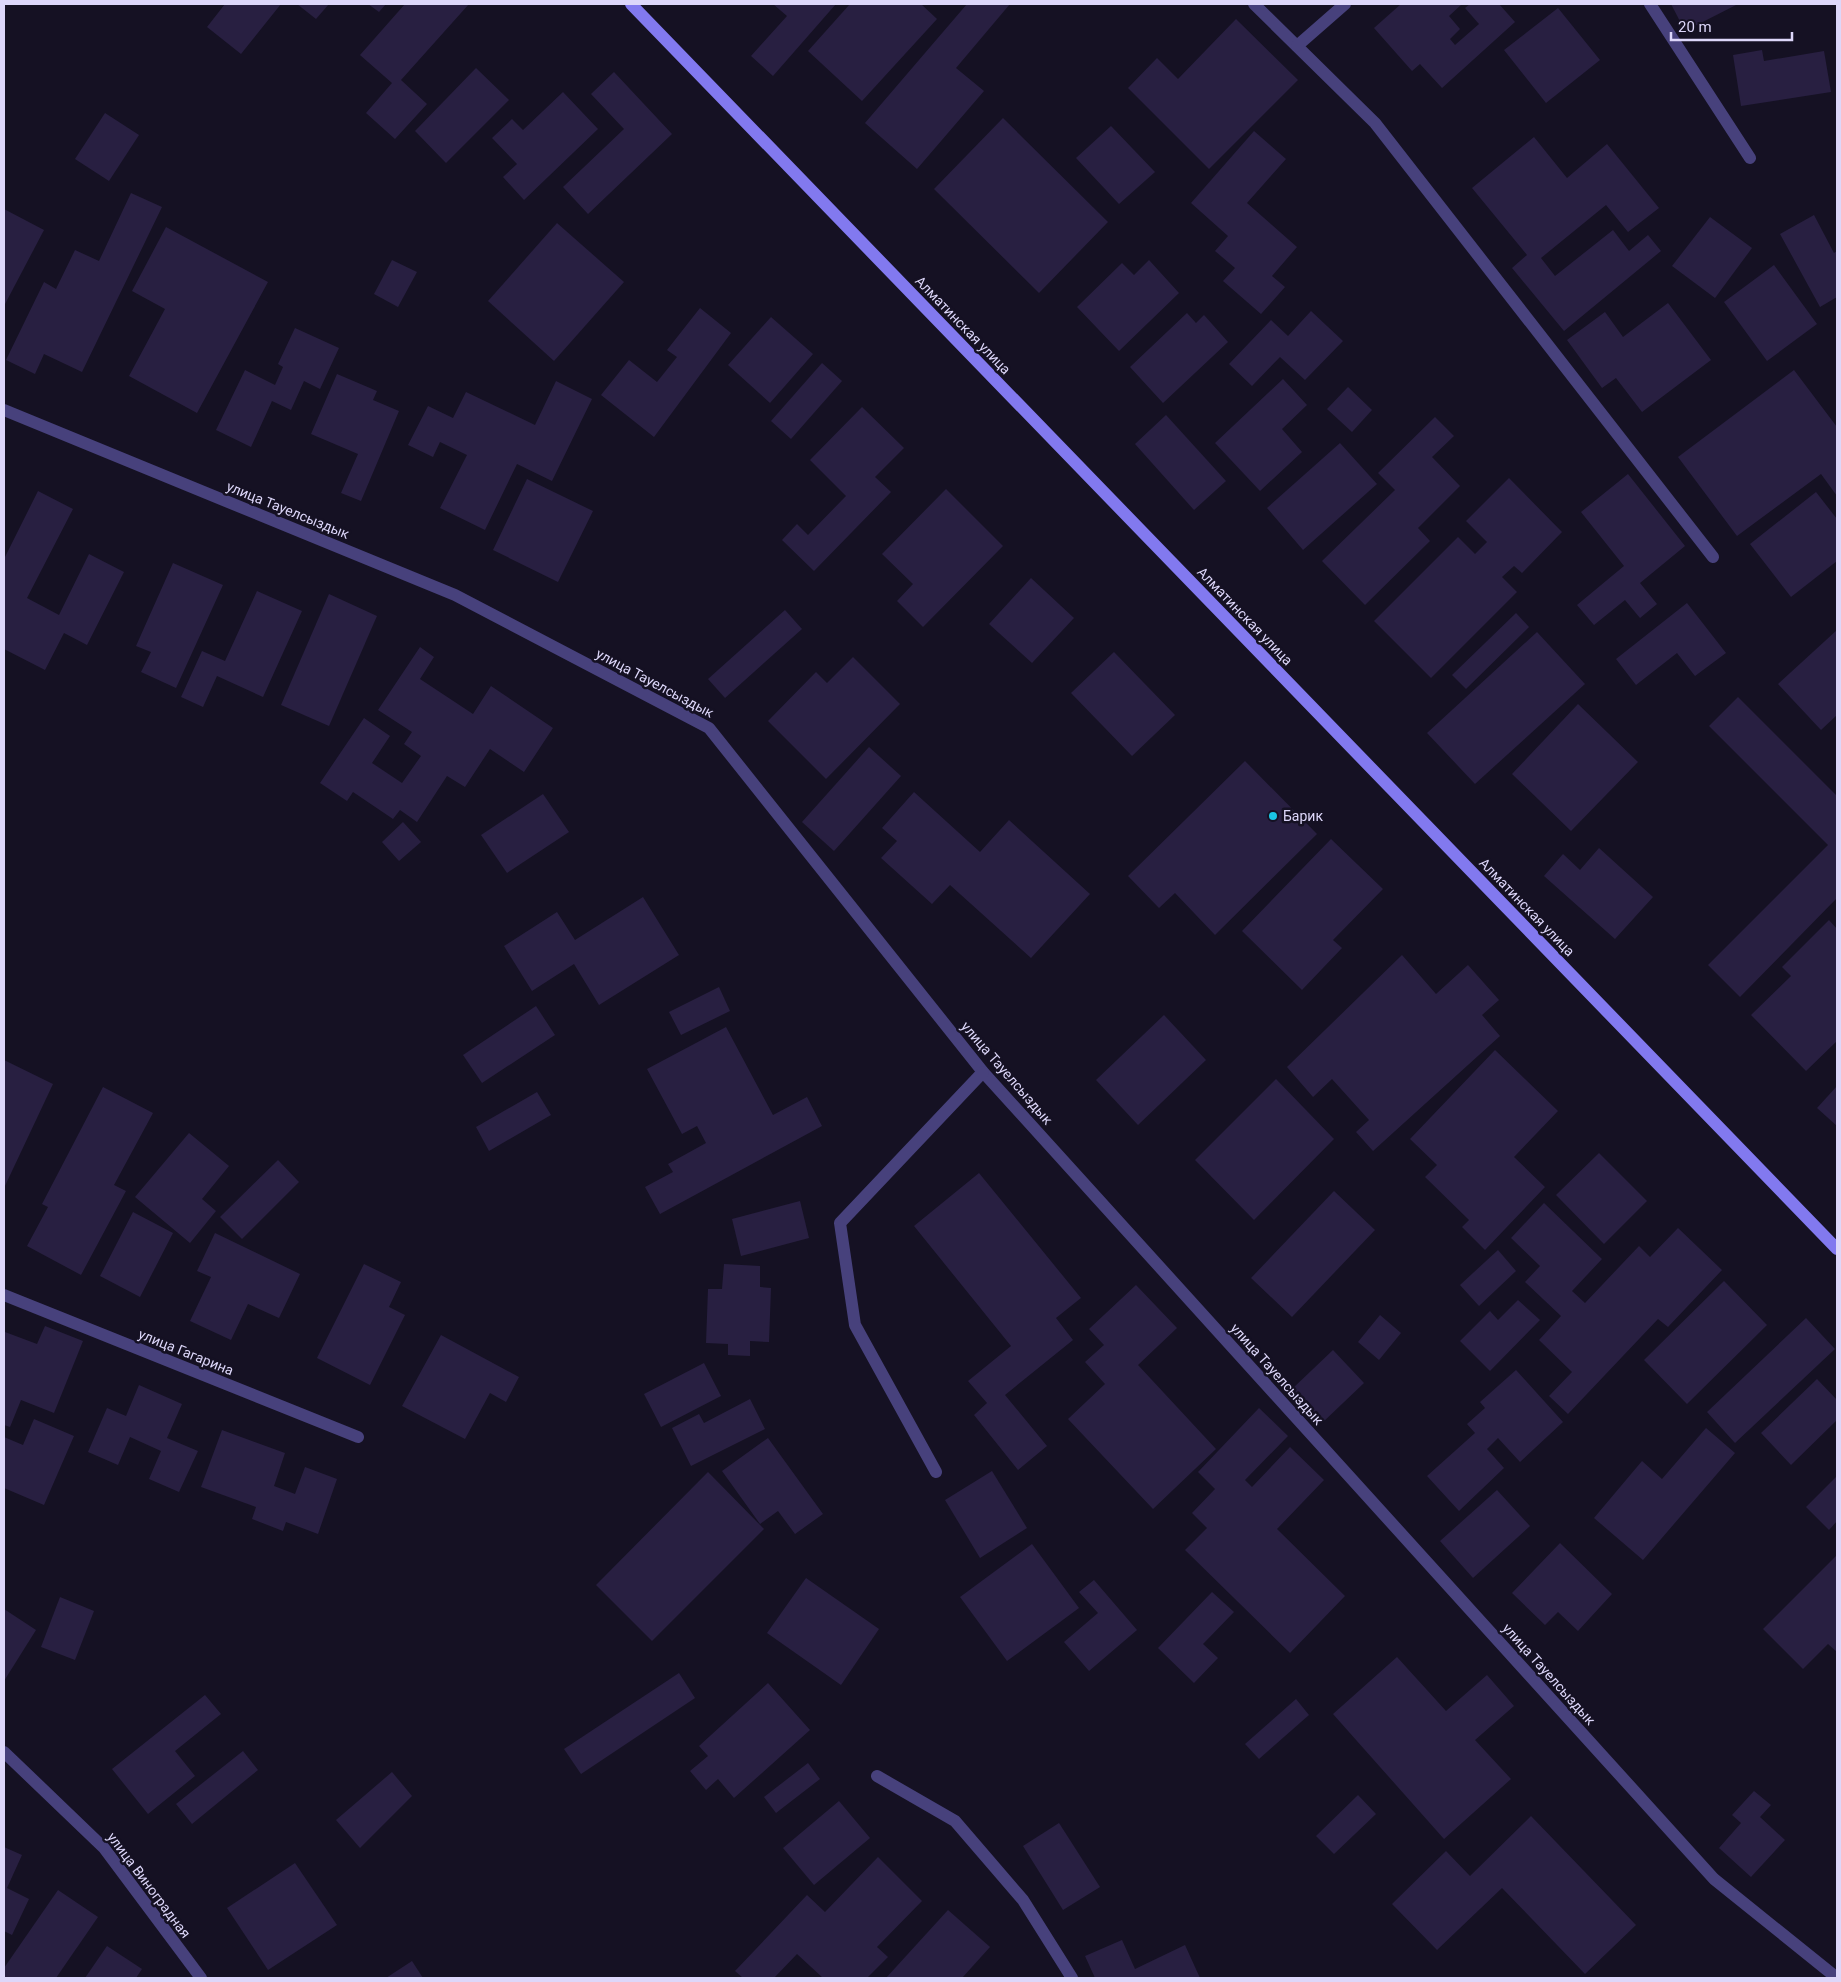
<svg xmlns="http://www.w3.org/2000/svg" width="1841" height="1982" font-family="Roboto,sans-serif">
<rect width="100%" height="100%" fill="#151123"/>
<g fill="#281f41">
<polygon points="225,4 281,4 241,54 207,27"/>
<polygon points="297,4 329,4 316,19"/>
<polygon points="368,4 386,4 379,12"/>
<polygon points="405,4 469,4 401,80 427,104 395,139 366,113 392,83 360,55"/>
<polygon points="773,4 836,4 773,76 751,56 787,16"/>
<polygon points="850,4 921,4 937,19 862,101 808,51"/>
<polygon points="967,4 1010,4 956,68 984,91 917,169 865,123"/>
<polygon points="1401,4 1462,4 1449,16 1460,29 1450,39 1455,45 1479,24 1465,8 1470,4 1499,4 1515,22 1442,88 1420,64 1412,71 1374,28"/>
<polygon points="1671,4 1738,4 1685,31"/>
<polygon points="1558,8 1600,60 1546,103 1504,50"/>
<polygon points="1236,19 1298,80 1209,169 1128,88 1157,58 1178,79"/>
<polygon points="1762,50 1764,61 1824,51 1831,92 1741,106 1733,55"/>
<polygon points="476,68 509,100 446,163 415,131"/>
<polygon points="614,72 672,134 588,214 563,187 624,129 591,94"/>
<polygon points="563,92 598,129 524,200 503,177 517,164 492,138 512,119 523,130"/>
<polygon points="105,113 139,135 109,181 75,159"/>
<polygon points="1003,118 1108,222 1039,293 934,189"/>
<polygon points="1111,126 1155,172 1119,204 1076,158"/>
<polygon points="1254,131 1286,159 1247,203 1297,247 1272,276 1285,287 1261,314 1223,281 1235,268 1215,251 1228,236 1191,203"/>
<polygon points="1534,137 1567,178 1607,144 1659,208 1628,232 1606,205 1541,258 1555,276 1613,230 1629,251 1648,235 1661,251 1564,331 1512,268 1527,255 1472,188"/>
<polygon points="131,193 162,207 82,372 44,354 35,374 6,360 44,282 56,289 75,250 99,261"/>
<polygon points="4,209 44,230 4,306"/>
<polygon points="1814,215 1834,253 1837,251 1837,297 1820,307 1780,234"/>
<polygon points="1710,217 1752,248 1715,298 1672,266"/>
<polygon points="557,223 624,282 554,361 488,301"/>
<polygon points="166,227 268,282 197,413 129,376 165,309 132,291"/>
<polygon points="392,260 417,272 398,307 374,294"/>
<polygon points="1149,260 1179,293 1119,351 1077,307 1122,263 1134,275"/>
<polygon points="1774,265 1817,324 1767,361 1724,302"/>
<polygon points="1668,303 1711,360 1642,412 1616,378 1602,388 1567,340 1605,312 1623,337"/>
<polygon points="700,308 731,333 654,437 601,395 629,360 657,382 677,357 667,350"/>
<polygon points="1311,311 1343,341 1305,380 1280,357 1252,386 1229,364 1271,320 1288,336"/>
<polygon points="1187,313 1196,323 1204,315 1228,342 1163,403 1130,367"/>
<polygon points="771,317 813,354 770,403 728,365"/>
<polygon points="295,328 339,348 320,389 304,381 291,410 272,401 251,447 216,430 245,370 275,385 283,367 278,364"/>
<polygon points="822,363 842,381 791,439 771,421"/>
<polygon points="1794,370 1837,427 1837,496 1821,474 1737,536 1678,457"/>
<polygon points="337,374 377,391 373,400 399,411 361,501 341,493 358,454 311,434"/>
<polygon points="1283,379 1307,405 1282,429 1302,452 1260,491 1215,443"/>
<polygon points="556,381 592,399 552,481 517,464 485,530 440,508 467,455 440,442 433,457 408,445 428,406 453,418 466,392 535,425"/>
<polygon points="1348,387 1372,410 1352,432 1327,409"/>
<polygon points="862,407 904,448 875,477 891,492 814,571 782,540 797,524 808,535 846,496 810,460"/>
<polygon points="1166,415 1226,481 1194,510 1135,444"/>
<polygon points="1435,417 1454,436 1432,457 1460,486 1418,528 1430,541 1365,605 1322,561 1395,490 1378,473"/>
<polygon points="1340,443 1377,484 1303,550 1267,508"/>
<polygon points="1628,474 1685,546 1640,583 1657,604 1640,618 1625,600 1594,625 1577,605 1624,566 1581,512"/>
<polygon points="1509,478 1562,532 1522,573 1514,566 1502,577 1517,592 1431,678 1374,621 1458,537 1475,554 1487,542 1466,521"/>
<polygon points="527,479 593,511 558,582 493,550"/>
<polygon points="946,489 1003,546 923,627 897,601 913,584 882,554"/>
<polygon points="38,491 73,509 27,598 59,615 89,554 124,572 87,645 64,633 45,670 4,649 4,559"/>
<polygon points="1816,492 1837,519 1837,561 1791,597 1750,544"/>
<polygon points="173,563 223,585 176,688 141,672 151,652 136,646"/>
<polygon points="1031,578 1074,618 1032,663 989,624"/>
<polygon points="257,591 302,611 263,697 217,676 203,707 181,697 202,651 225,661"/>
<polygon points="329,594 377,616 329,726 281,705"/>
<polygon points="1687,603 1726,653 1695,676 1677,653 1636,685 1616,659"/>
<polygon points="785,610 802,629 725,698 708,679"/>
<polygon points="1516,613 1529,627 1466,689 1452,675"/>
<polygon points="1837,630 1837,715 1821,730 1778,684"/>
<polygon points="1537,632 1585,684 1475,784 1427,733"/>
<polygon points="420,647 434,657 420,679 473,714 491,686 553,728 524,772 490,749 465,787 447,776 417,822 400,810 393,819 353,792 347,801 320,783 364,718 390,736 372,763 402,783 421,756 404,744 412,732 378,710"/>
<polygon points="1114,652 1175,715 1132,756 1071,693"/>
<polygon points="853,657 900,704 826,779 768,721 816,672 827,683"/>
<polygon points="1738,697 1837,796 1837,898 1740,997 1708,965 1828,845 1709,726"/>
<polygon points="1578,704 1638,762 1571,831 1512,774"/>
<polygon points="869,747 901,776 834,851 802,822"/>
<polygon points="1245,761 1317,834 1215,935 1175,893 1159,908 1128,876"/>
<polygon points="914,792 980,852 1009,820 1090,894 1031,958 950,885 932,904 881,858 897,841 882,828"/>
<polygon points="543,794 569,832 507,873 481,835"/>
<polygon points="403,822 421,842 399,861 382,842"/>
<polygon points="1331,839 1383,889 1333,940 1342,948 1302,990 1242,931"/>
<polygon points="1599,848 1653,897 1615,939 1544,876 1563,854 1580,870"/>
<polygon points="643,897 679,955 599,1005 574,964 532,991 504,946 557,912 575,940"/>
<polygon points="1829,920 1837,929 1837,1041 1806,1071 1751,1015 1791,976 1782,967"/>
<polygon points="1402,955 1436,994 1468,965 1499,1000 1482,1015 1500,1036 1373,1151 1356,1132 1369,1120 1332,1079 1313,1097 1287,1067"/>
<polygon points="719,987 730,1011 681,1035 669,1012"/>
<polygon points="536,1006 555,1035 482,1083 463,1055"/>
<polygon points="1164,1015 1206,1060 1138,1125 1096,1080"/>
<polygon points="726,1027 773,1115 807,1097 822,1126 660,1214 645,1187 673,1172 668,1164 706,1143 697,1126 682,1134 647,1069"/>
<polygon points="1495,1050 1558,1111 1514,1157 1545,1187 1485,1250 1462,1227 1469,1220 1425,1177 1437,1165 1410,1139"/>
<polygon points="4,1060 53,1084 4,1188"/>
<polygon points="1276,1079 1334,1139 1254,1220 1195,1160"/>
<polygon points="1837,1086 1837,1126 1817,1108"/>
<polygon points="103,1087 153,1113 114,1185 126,1191 81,1275 27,1246 48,1207 42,1204"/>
<polygon points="537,1092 551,1115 489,1151 476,1127"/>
<polygon points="189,1133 229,1166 202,1199 216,1211 190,1243 135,1197"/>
<polygon points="1599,1153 1647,1201 1604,1244 1556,1195"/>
<polygon points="278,1160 299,1182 242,1239 220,1217"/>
<polygon points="979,1173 1081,1298 1056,1318 1073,1340 1005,1395 1047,1446 1018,1470 974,1415 987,1403 968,1381 1011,1346 914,1226"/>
<polygon points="1334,1191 1375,1230 1292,1317 1251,1278"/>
<polygon points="800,1201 809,1238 741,1256 732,1219"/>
<polygon points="1544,1203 1602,1259 1572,1291 1585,1303 1639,1246 1650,1257 1678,1228 1722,1270 1668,1327 1658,1319 1568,1414 1549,1396 1572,1372 1539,1340 1561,1316 1525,1282 1540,1266 1511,1238"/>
<polygon points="133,1212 173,1233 140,1297 100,1276"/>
<polygon points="215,1233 300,1274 279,1318 248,1304 231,1340 190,1321 211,1277 197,1271"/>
<polygon points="1498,1250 1516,1271 1479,1306 1460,1285"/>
<polygon points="364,1264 401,1282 389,1307 405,1315 370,1385 317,1358"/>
<polygon points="724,1264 760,1266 760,1287 771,1288 769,1342 750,1341 750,1356 728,1355 728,1344 706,1343 708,1289 722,1289"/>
<polygon points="1724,1281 1767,1325 1687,1404 1644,1360"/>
<polygon points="1136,1285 1177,1328 1138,1365 1216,1449 1153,1509 1068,1419 1105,1384 1085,1362 1104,1345 1089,1329"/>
<polygon points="1518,1300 1540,1320 1490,1371 1460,1341 1490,1311 1498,1320"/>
<polygon points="1380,1315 1401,1333 1379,1360 1358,1342"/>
<polygon points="1806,1318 1835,1349 1735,1443 1707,1412"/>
<polygon points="45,1326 83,1341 54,1413 21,1400 10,1427 4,1425 4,1336 5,1332 37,1344"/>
<polygon points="441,1335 519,1377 506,1402 490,1393 465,1439 402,1406"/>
<polygon points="1333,1350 1364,1383 1322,1423 1291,1390"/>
<polygon points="704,1363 721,1396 661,1427 644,1394"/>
<polygon points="1516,1370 1563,1422 1520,1462 1498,1438 1487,1449 1504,1468 1459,1511 1427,1476 1475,1433 1467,1424 1485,1408 1480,1402"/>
<polygon points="1817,1379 1837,1400 1837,1420 1791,1465 1761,1433"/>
<polygon points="139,1385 182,1404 167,1438 198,1451 179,1492 149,1479 161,1451 130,1437 118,1465 88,1452 107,1408 126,1416"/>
<polygon points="750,1399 765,1429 691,1466 672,1428 699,1414 704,1423"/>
<polygon points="1259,1408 1288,1436 1245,1480 1252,1487 1290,1447 1324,1480 1277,1529 1345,1596 1290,1653 1185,1550 1207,1528 1192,1513 1215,1489 1198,1472"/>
<polygon points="34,1419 74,1436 44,1505 4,1488 4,1437 23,1445"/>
<polygon points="1706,1428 1735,1453 1643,1560 1594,1518 1642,1461 1662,1479"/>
<polygon points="222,1430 285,1453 274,1486 295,1494 305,1467 337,1479 318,1534 286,1522 283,1531 252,1519 256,1507 201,1487"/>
<polygon points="768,1438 823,1514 795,1534 778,1511 760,1524 722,1471"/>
<polygon points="992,1471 1027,1528 980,1558 945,1500"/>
<polygon points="708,1472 764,1529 652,1641 596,1585"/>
<polygon points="1837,1476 1837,1521 1829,1530 1806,1507"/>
<polygon points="1497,1490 1530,1526 1473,1578 1440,1541"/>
<polygon points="1560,1543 1612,1594 1578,1631 1558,1612 1545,1625 1512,1593"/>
<polygon points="1032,1544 1079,1608 1007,1661 960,1597"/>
<polygon points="1837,1555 1837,1652 1828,1644 1803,1669 1763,1629"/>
<polygon points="806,1578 879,1629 841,1685 767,1633"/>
<polygon points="1094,1580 1137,1630 1089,1671 1064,1642 1098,1613 1079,1592"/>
<polygon points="1212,1592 1234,1612 1203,1644 1218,1658 1194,1683 1158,1648"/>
<polygon points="60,1597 94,1611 75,1660 41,1647"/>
<polygon points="4,1609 36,1630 4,1681"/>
<polygon points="1397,1657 1446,1711 1487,1675 1514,1706 1475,1740 1511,1779 1444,1839 1333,1714"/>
<polygon points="679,1673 695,1698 581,1774 564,1749"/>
<polygon points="768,1683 810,1730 734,1798 718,1779 706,1790 690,1771 708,1756 699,1746"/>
<polygon points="205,1695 221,1714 175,1751 195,1776 148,1814 112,1769"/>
<polygon points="1296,1699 1309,1715 1259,1759 1245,1744"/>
<polygon points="243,1751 258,1770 192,1824 176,1804"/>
<polygon points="808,1763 820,1779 776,1813 764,1797"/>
<polygon points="392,1772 412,1796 360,1848 336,1820"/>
<polygon points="1754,1791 1771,1805 1760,1817 1785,1840 1751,1877 1719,1848 1741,1823 1732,1815"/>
<polygon points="1358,1795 1376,1814 1334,1854 1316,1836"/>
<polygon points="839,1801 870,1838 814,1885 783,1848"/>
<polygon points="1531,1816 1636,1925 1585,1974 1502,1888 1437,1950 1392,1904 1446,1851 1470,1876"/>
<polygon points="1059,1823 1100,1887 1063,1910 1023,1846"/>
<polygon points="4,1847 22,1855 7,1888 29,1899 12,1935 4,1931"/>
<polygon points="878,1857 922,1901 877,1947 888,1957 867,1978 823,1978 797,1954 774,1978 743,1978 735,1971 807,1895 825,1912"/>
<polygon points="295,1863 337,1925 268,1970 227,1908"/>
<polygon points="58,1890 98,1917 56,1978 4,1978 4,1968"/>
<polygon points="948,1910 990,1947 962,1978 886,1978"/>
<polygon points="1122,1940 1135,1969 1185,1945 1200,1978 1095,1978 1085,1956"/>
<polygon points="107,1946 142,1969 136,1978 85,1978"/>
<polygon points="412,1961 423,1978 386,1978"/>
</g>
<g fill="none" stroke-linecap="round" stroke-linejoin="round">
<g stroke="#47417c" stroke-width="12">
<polyline points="1254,4 1375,123 1713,557"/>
<polyline points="1650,4 1750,158"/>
<polyline points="1297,46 1345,4"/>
<polyline points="4,410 455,595 709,728 983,1072 1714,1879 1837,1978"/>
<polyline points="4,1295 358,1437"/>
<polyline points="936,1472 855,1325 840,1223 983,1072"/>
<polyline points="4,1752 104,1848 201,1978"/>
<polyline points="877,1776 955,1821 1023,1900 1072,1978"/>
</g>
<polyline stroke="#8279ef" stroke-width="12" points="631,4 1837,1249"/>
</g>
<circle fill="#1ac4e3" stroke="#151123" stroke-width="2" cx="1273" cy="816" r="5"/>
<g text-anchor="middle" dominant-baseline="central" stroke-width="5" stroke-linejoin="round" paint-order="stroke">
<g font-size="14" fill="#ddd7fa" stroke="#151123">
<text transform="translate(963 325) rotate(46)">Алматинская улица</text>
<text transform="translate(288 510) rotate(22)">улица Тауелсыздык</text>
<text transform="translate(1245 616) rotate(46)">Алматинская улица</text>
<text transform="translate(655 683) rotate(28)">улица Тауелсыздык</text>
<text transform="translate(1527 907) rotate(46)">Алматинская улица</text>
<text transform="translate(1007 1073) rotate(49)">улица Тауелсыздык</text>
<text transform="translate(186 1352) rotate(22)">улица Гагарина</text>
<text transform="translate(1277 1374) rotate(48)">улица Тауелсыздык</text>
<text transform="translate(1549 1674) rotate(48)">улица Тауелсыздык</text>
<text transform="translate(149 1885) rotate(53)">улица Виноградная</text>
</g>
<g font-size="14" fill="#ddd7fa" stroke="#151123" text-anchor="start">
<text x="1283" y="816">Барик</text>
</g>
</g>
<rect width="1841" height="1982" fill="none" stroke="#ddd7fa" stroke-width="10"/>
<path d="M1671 32v8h121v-8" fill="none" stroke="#ddd7fa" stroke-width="2.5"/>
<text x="1678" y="32" font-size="15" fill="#ddd7fa" stroke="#151123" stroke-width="4" paint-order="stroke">20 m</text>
</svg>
